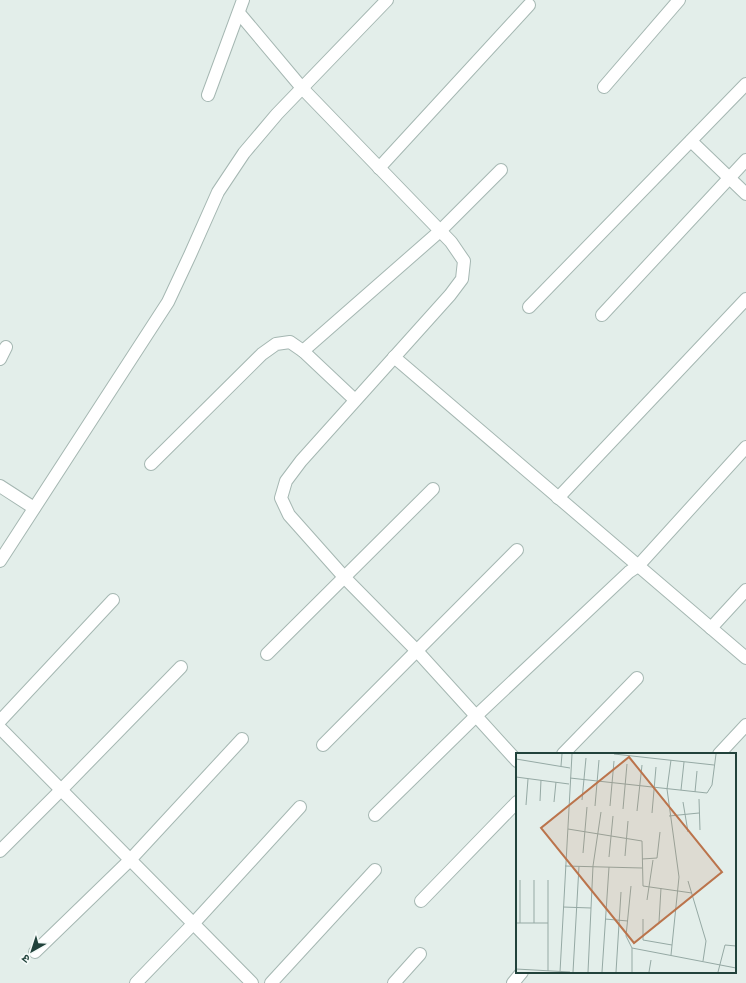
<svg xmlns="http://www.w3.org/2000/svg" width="746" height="983" font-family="'Work Sans','Noto Sans Devanagari',sans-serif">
<rect width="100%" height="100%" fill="#e3eeea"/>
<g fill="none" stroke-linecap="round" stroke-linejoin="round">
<g stroke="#a5b7b2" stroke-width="14">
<g id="minor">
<polyline points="239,13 302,88 451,242 464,261 462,279 450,295 301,461 286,481 281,498 289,515 345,578 417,651 517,761"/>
<polyline points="604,87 679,0"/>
<polyline points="208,95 243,0"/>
<polyline points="691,141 746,194"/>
<polyline points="379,168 529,5"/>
<polyline points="529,307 746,84"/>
<polyline points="602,315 746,160"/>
<polyline points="303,351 440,231 501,170"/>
<polyline points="394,357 746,658"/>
<polyline points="0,359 6,347"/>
<polyline points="151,464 262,354 276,344 290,342 303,351 355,400"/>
<polyline points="0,486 34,508"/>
<polyline points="558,498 746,299"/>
<polyline points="0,561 168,302 190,255 218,192 244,153 277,114 387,0"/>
<polyline points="711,628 746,590"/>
<polyline points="267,654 433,489"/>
<polyline points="0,721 113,600"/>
<polyline points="0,728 252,983"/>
<polyline points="323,745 517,550"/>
<polyline points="563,754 637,678"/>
<polyline points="719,754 746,725"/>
<polyline points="375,815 476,716 629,572 638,566 746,447"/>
<polyline points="0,851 61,790 181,667"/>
<polyline points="421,901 517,802"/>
<polyline points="35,952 130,860 242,739"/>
<polyline points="136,983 193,924 300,807"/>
<polyline points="271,983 375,870"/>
<polyline points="394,983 420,954"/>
<polyline points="513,983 522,972"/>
</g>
</g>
<use href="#minor" stroke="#fff" stroke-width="12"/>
</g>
<g transform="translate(516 753)">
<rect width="220" height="220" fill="#e3eeea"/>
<path fill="none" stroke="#95a9a4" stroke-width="1" d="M98 1 198 12M0 6 54 15M155 7 151 36 163 124 155 202M45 13 46 1M0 24 53 31M54 25 191 40 196 32 200 1M165 37 168 9M179 39 181 18M183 46 184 77M66 47 70 5M24 48 25 27M38 49 40 29M167 49 172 79M10 52 12 26M79 53 83 7M94 53 98 8M107 56 111 11M121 58 126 12M136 60 140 14M153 63 183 60M52 76 126 88 127 133 176 140M67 100 71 54M109 103 112 68M93 104 97 63M126 106 141 105 144 79M49 113 126 115M18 127V170M172 128 190 188 187 208M115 133 110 183 116 195V219M131 147 137 107M47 154 75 155M89 166 112 168M127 166V187L156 192M143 169 145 135M0 170H32M4 170V127M116 195 220 215M0 216 54 219M32 218V127M44 219 56 1M57 219 63 113M72 219 77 113 85 59M86 219 93 114M100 219 105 139M133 219 135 207M202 219 209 192 220 193"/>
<path fill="#bb744c" fill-opacity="0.15" stroke="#bb744c" stroke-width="2" d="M113 4 206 119 118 190 25 75Z"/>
<rect width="220" height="220" fill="none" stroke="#21423b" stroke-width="2"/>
</g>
<g transform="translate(32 951) rotate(219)" stroke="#f4faf8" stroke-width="3" paint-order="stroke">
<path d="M0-3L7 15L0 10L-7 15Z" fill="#21423b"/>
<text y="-6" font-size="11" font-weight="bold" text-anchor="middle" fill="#21423b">उ</text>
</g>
</svg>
